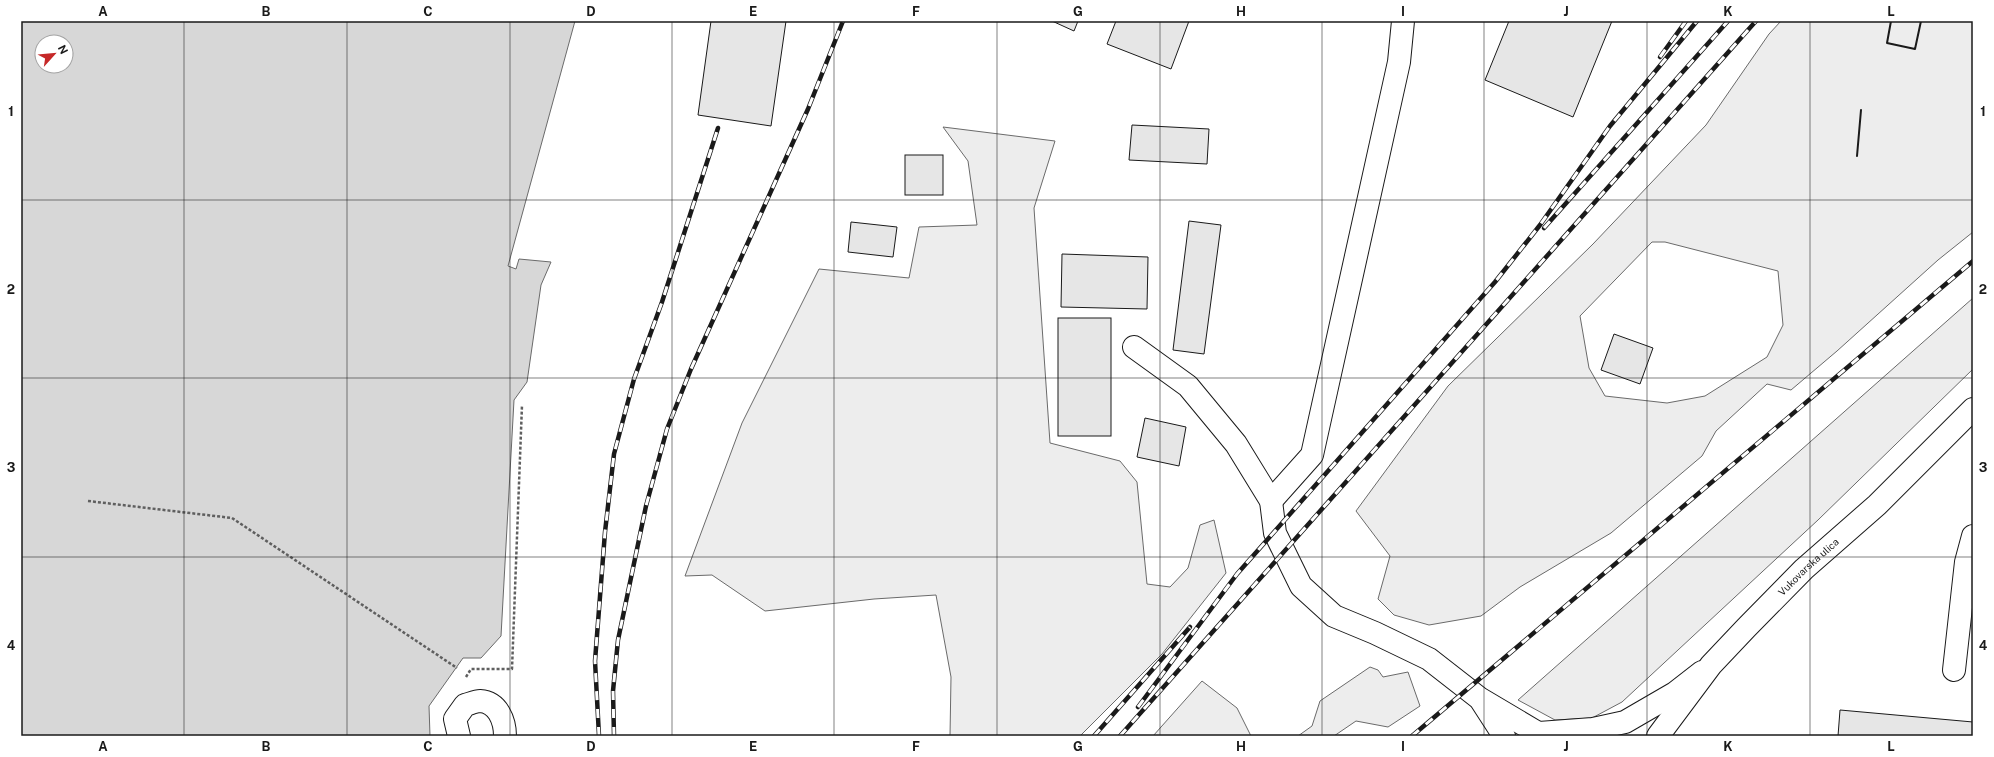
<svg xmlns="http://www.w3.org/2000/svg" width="1994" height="757" font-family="'Public Sans',sans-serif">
<rect width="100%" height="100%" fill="#fff"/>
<g fill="#ededed" stroke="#6a6a6a" fill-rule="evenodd">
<path d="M1781 21H1973V232L1938 260 1837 351 1791 390 1767 384 1716 431 1702 456 1611 533 1520 587 1481 616 1429 625 1394 615 1378 599 1390 556 1356 511 1448 386 1593 244 1706 125 1769 34ZM1652 242H1665L1778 271 1783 325 1767 357 1705 396 1667 403 1605 396 1589 368 1580 316Z"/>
<polygon points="943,127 1055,141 1034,208 1050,443 1120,461 1137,482 1147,584 1170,587 1188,568 1200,525 1214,520 1226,573 1162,654 1080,736 950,736 951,677 936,595 874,599 765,611 712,575 685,576 742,423 819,269 909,278 919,227 977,225 968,161"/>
<polygon points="1973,298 1973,369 1818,520 1622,702 1592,718 1555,720 1518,700"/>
<polygon points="1370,667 1378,670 1383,677 1408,672 1420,706 1388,727 1356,721 1334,736 1298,736 1312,726 1320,701"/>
<polygon points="1202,681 1237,708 1251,736 1153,736"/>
</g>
<path fill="#d7d7d7" stroke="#6a6a6a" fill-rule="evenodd" d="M21 21H575L508 266 516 269 519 259 551 262 541 285 527 382 514 400 501 636 481 658H463L429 706 430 736H21ZM42 42H66V66H42Z"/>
<g fill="#e6e6e6" stroke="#1a1a1a">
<polygon points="711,21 786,21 771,126 698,115"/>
<polygon points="1052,21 1078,21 1074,31"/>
<polygon points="1116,21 1189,21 1171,69 1107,44"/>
<polygon points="1509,21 1612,21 1573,117 1485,80"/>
<polygon points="1132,125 1209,129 1207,164 1129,160"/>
<rect x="905" y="155" width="38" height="40"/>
<polygon points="1189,221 1221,225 1204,354 1173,350"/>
<polygon points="851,222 897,227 893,257 848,252"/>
<polygon points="1062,254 1148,257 1147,309 1061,307"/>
<rect x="1058" y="318" width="53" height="118"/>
<polygon points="1614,334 1653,348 1640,384 1601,370"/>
<polygon points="1145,418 1186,427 1179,466 1137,457"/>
<polygon points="1840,710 1973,722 1973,736 1838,736"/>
</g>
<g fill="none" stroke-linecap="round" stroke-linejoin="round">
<g stroke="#1a1a1a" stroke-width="24">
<g id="minor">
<polyline points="1134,347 1188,386 1236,444 1271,501 1275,533 1301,586 1334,616 1375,633 1429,659 1479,698 1543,736"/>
<polyline points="1271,501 1312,455 1399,62 1403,21"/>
<polyline points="1954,670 1966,562 1973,536"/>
<polyline points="1482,702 1504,736"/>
<polyline points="1539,733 1593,729 1625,722 1675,693 1702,672"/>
<path d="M459 736 455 719 465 705C469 704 476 701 480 701 498 702 505 721 505 736"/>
</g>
</g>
<g stroke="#1a1a1a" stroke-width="24">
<g id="major">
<path id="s1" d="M1658 736 1711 665 1746 628 1804 569 1877 505 1973 409"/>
</g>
</g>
<g stroke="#5f5f5f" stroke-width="2.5" stroke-dasharray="3 2" stroke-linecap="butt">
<polyline points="88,501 232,518 457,668"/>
<polyline points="466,677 471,669 512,669 522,405"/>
</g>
<use href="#minor" stroke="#fff" stroke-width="22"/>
<use href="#major" stroke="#fff" stroke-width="22"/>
<g stroke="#1a1a1a" stroke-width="4.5">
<g id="rail">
<polyline points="1660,57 1686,21"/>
<polyline points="1544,228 1728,21"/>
<polyline points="1138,707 1237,574 1495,282 1540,225 1610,126 1697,21"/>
<polyline points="599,736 595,661 605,532 614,454 634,379 662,302 718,128"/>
<polyline points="614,736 613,691 618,640 646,506 667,429 691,369 808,109 843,21"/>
<polyline points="1094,736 1190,627"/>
<polyline points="1120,736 1756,21"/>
<polyline points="1412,736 1973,261"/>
</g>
</g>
<use href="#rail" stroke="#fff" stroke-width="3" stroke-dasharray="9" stroke-linecap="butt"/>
<g stroke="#1a1a1a" stroke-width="2">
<polyline points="1891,21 1887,43 1915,49 1921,21"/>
<polyline points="1857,156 1861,110"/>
</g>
</g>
<path fill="none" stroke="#1a1a1a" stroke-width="1" stroke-opacity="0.55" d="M184 21V736M347 21V736M510 21V736M672 21V736M834 21V736M997 21V736M1160 21V736M1322 21V736M1484 21V736M1647 21V736M1810 21V736M21 200H1973M21 378H1973M21 557H1973"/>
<g text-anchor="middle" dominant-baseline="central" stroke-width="3" stroke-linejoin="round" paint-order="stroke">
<g font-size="10" fill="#1a1a1a" stroke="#fff">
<text stroke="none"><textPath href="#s1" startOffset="227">Vukovarska ulica</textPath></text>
</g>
</g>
<rect width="1994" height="757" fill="none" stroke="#ffffff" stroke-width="44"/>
<g transform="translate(54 54) rotate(63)"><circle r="19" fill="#ffffff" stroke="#a3a3a3"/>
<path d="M0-3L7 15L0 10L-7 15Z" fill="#c62828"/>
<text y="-6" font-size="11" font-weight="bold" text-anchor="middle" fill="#1a1a1a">N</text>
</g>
<rect x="22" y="22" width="1950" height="713" fill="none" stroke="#1a1a1a" stroke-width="1.5"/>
<g font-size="13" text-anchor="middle" font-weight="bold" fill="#1a1a1a">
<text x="103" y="16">A</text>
<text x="266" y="16">B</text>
<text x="428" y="16">C</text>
<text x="591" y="16">D</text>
<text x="753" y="16">E</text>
<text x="916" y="16">F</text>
<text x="1078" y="16">G</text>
<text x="1241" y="16">H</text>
<text x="1403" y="16">I</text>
<text x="1566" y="16">J</text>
<text x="1728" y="16">K</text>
<text x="1891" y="16">L</text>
<text x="11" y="116">1</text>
<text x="1983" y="116">1</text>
<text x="11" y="294">2</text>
<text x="1983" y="294">2</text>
<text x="11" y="472">3</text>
<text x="1983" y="472">3</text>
<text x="11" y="650">4</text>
<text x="1983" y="650">4</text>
<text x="103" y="751">A</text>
<text x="266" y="751">B</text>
<text x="428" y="751">C</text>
<text x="591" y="751">D</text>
<text x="753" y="751">E</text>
<text x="916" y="751">F</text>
<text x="1078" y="751">G</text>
<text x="1241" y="751">H</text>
<text x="1403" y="751">I</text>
<text x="1566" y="751">J</text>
<text x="1728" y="751">K</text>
<text x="1891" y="751">L</text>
</g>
</svg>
